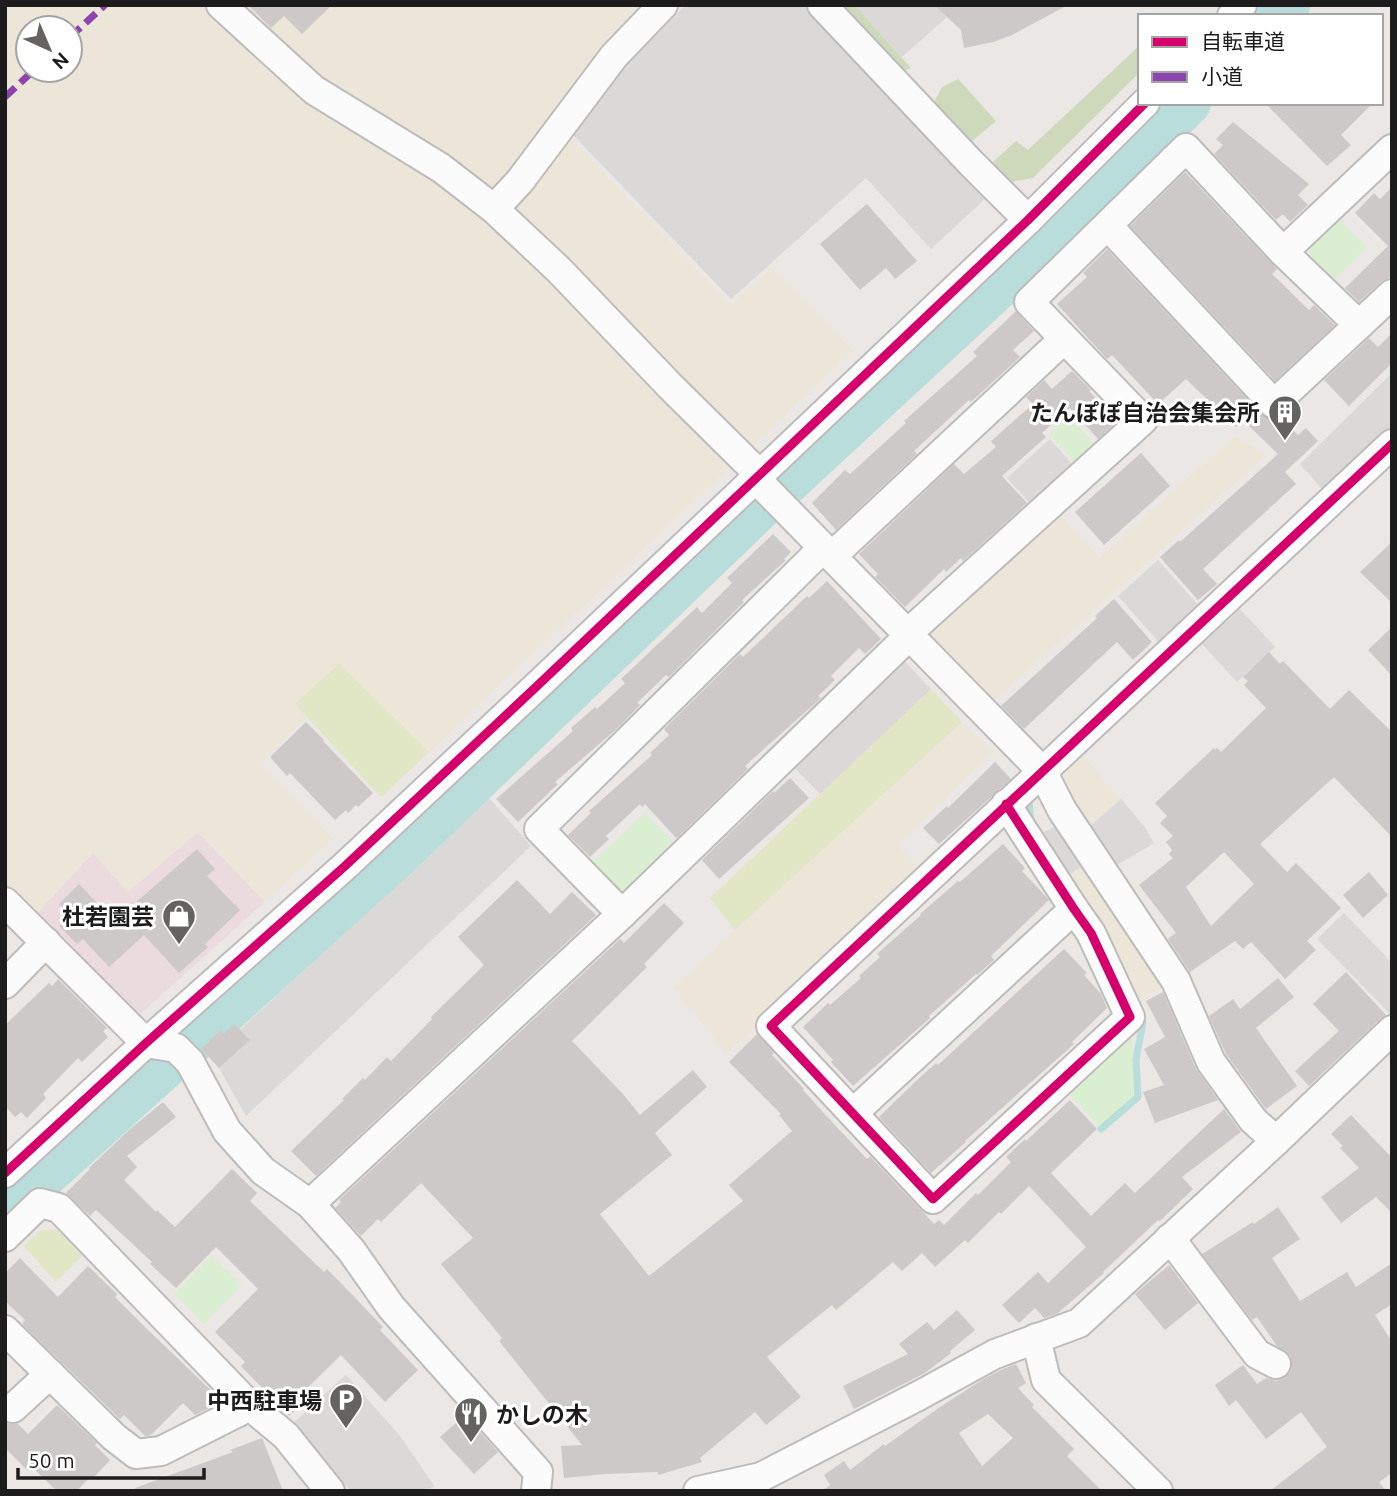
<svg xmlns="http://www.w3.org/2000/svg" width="1397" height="1496" font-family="Ubuntu,'Noto Sans JP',sans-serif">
<rect width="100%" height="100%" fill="#eae7e5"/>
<polygon fill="#ecdbde" points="198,832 265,902 136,1018 34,916 93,853 128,892"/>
<g fill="#ebe6d8" fill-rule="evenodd">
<path d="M5 5H655L552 119 730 304 772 268 853 351 429 752 339 665 295 704 307 717 260 764 333 839 265 902 198 832 128 892 93 853 34 916 5 888ZM28 28H70V70H28Z"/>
<polygon points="1235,436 1266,455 995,700 927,637 1061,516 1099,558"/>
<polygon points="962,722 994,752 898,844 922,872 773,1013 726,1054 673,987"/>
<polygon points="1081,754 1121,799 1088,828 1063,785 1067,766"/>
<polygon points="1087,863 1166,986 1139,999 1106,933 1068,875"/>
</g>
<g fill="#e1e6c5">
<polygon points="339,664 429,752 381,797 295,704"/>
<polygon points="931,689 962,722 735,930 710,898"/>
<polygon points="41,1230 58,1230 82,1256 56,1282 24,1246"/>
</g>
<g fill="#ced8bb">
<polygon points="840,5 855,5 911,68 903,71"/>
<polygon points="1140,45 1140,72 1033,178 1011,182 993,162 1016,141 1028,150"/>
<polygon points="958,79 996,121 972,141 965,138 934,102 942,87"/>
</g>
<g fill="#daefd1">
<polygon points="1337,217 1367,247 1331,282 1311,261 1310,244"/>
<polygon points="1069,416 1101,451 1081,469 1049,434"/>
<polygon points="645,813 677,846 631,888 615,890 590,864"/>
<polygon points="1130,1031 1138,1097 1101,1129 1065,1088"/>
<polygon points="211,1256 242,1285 204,1324 174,1294"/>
</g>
<g fill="#dad9d8">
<polygon points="686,5 804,5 924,126 987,197 931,249 866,178 731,299 570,132 636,55"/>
<polygon points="855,5 936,5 947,17 902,57"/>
<polygon points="1392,373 1392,430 1326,493 1300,464"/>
<polygon points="1050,439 1076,469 1034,508 1007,478"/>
<polygon points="1158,560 1198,605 1158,641 1118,596"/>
<polygon points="1240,609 1275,647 1237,682 1202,644"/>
<polygon points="904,661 931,689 820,794 790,763"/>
<polygon points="489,798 531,846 246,1116 219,1068 249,1041 240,1030"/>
<polygon points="1121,799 1144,826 1154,843 1112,868 1088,828"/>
<polygon points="1064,822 1087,863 1068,875 1044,832"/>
<polygon points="1344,913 1392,963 1392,1016 1317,939"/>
<polygon points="346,1375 400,1436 435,1487 413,1491 351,1491 292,1424"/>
</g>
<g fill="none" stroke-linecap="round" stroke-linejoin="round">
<g stroke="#b9ddda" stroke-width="7">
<polyline points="1029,801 1031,823"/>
<polyline points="1101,1129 1138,1097 1136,1059 1143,1023 1140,1015"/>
</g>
<g stroke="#b9ddda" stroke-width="44">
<polyline points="1278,16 1288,5"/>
<polyline points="5,1212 407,847 762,506 1045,244 1189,103"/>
</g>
</g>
<g fill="#cdc9c8" fill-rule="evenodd">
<polygon points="248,5 332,5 302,34 284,16 271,28"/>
<polygon points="934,5 1068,5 1012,35 993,42 964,48 961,30"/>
<polygon points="1265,103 1373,103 1341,135 1351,145 1327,166"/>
<polygon points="1233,122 1309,184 1298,195 1308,205 1290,222 1283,214 1276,220 1214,154 1223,145 1216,139"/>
<polygon points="1185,172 1277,269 1272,274 1309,310 1314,305 1335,325 1275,381 1130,226"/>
<polygon points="1392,187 1392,276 1381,282 1359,302 1345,288 1388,246 1355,213 1374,193 1380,199"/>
<polygon points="867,204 917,261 895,279 886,268 860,290 820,244"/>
<polygon points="1107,249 1262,415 1270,420 1278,420 1285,428 1288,425 1298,435 1306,428 1318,441 1285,472 1296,484 1203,569 1217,584 1198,600 1160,557 1179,540 1180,542 1278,454 1243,420 1236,427 1186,379 1158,404 1112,355 1107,359 1057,304 1087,277 1083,273"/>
<polygon points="1016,311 1034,331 1013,350 1020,357 971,402 969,400 914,451 917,454 836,530 812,503 845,470 850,474 906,423 904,421 977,356 973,352"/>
<polygon points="1392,333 1392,363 1349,406 1324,380 1369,338 1378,347"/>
<polygon points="1072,371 1091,390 1089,391 1117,422 1098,439 1070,408 1042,433 1046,437 1002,476 1027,503 963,561 961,558 946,572 944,569 905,607 875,577 878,574 859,554 954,464 964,474 996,447 991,441 1033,404 1026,397 1044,380 1052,389"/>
<polygon points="1141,453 1170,486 1104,545 1075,512"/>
<polygon points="773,534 791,552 784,559 786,560 742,600 744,602 669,677 666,675 637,703 640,705 619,727 555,782 558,784 518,822 496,799 573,731 571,728 595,707 597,709 625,683 621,679 697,607 702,613 732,583 727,578"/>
<polygon points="1392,542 1392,603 1360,572"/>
<polygon points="827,581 881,639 865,654 859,648 831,676 835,680 818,696 821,698 745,766 748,769 679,836 676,838 645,804 642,807 640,804 606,836 609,839 590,857 568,835 591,813 589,811 652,755 650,753 669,735 664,729 740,654 743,657 807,596 809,598"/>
<polygon points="1114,599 1152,642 1133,660 1117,642 1024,729 1001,706 1097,618 1095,616"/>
<polygon points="1392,627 1392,676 1368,650"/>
<path d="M1269 652 1280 664 1283 661 1330 709 1349 690 1392 732V837L1334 777 1260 844 1287 872 1296 863 1341 908 1307 941 1316 950 1285 979 1251 942 1243 949 1235 941 1190 972 1168 939 1176 933 1139 885 1173 858 1169 854 1172 850 1166 842 1173 836 1160 823 1167 816 1155 803 1214 748 1215 750 1217 748 1221 752 1266 708 1244 685 1248 681 1243 677ZM1224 852 1254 884 1211 926 1186 887Z"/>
<polygon points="306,722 324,740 323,741 373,793 358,807 356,805 348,813 346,810 335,820 290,773 287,776 270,757"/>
<polygon points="995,762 1011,779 939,844 923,828 947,806 948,808"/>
<polygon points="790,778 809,798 719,879 702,860 773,791 774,793"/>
<polygon points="1003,844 1025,868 1022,871 1049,900 991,956 994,960 977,975 976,974 929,1016 930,1018 853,1086 831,1062 833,1060 803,1027 828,1003 830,1005 861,978 859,976 880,957 877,954 921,915 920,914 958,881 960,882"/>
<polygon points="197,849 215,869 207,876 240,910 205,944 208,947 179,973 144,935 109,967 83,939 77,944 59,926 70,915 59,904 79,884 113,920 118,915 119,917"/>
<polygon points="1369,872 1388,895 1363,918 1343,895"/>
<polygon points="517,880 550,914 572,892 596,915 316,1176 291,1151 344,1100 342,1099 363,1078 365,1080 387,1057 391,1061 432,1019 431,1017 484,965 458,937"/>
<polygon points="664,903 684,923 644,964 647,967 572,1041 622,1093 640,1115 693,1070 707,1087 655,1133 672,1155 600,1214 649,1276 743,1201 729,1185 792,1131 779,1115 781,1114 729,1062 757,1034 774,1053 772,1055 804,1089 803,1090 832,1122 867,1159 870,1156 934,1224 939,1220 944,1225 976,1193 978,1195 1011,1162 1006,1157 1025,1139 1026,1141 1070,1100 1097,1129 1051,1173 1091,1216 1125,1183 1135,1193 1224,1109 1241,1132 1182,1177 1193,1189 1160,1221 1158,1220 1103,1272 1104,1273 1057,1314 1044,1318 1035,1308 1019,1323 1002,1305 1038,1272 1048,1283 1086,1247 1029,1186 1001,1214 999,1212 968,1243 965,1240 935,1267 922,1253 902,1271 893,1262 836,1310 832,1305 767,1357 801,1397 766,1425 755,1412 700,1458 702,1462 658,1475 658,1472 606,1474 564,1478 561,1446 582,1445 499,1341 502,1338 441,1264 473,1238 421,1183 381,1222 378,1219 361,1236 335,1208 341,1202 339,1200 620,939 624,943"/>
<polygon points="1064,949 1087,973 1084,975 1101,994 1107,1008 1072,1042 1074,1044 965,1141 966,1142 931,1173 879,1117 915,1082 936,1063 938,1065"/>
<polygon points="1346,972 1386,1015 1381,1018 1309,1086 1295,1071 1339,1031 1313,1004"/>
<polygon points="1278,978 1294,997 1256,1028 1297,1086 1266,1109 1226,1054 1209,1016 1233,999 1240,1009"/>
<polygon points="58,979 107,1028 103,1031 108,1037 82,1062 78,1058 43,1094 46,1098 27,1118 21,1112 15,1117 5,1106 5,1025 49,983 52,986"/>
<polygon points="1163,992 1196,1069 1218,1100 1155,1123 1143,1092 1164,1085 1144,1049 1165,1037 1146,1001"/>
<polygon points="234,1024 250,1040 219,1068 201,1049 221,1030 224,1034"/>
<polygon points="163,1102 176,1117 127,1156 137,1167 124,1180 156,1212 157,1210 175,1227 232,1169 257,1193 250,1201 324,1272 327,1269 342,1284 383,1327 380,1330 418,1370 385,1402 341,1355 301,1394 307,1399 289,1416 241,1366 245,1362 215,1332 258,1289 216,1247 176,1288 150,1264 152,1262 96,1210 90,1216 66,1193 90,1169 89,1168 129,1130"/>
<polygon points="1351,1115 1392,1158 1392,1213 1376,1197 1341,1223 1321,1197 1359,1168 1340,1148 1343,1146 1331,1134"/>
<polygon points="1278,1207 1300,1239 1272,1258 1300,1301 1347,1272 1356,1287 1392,1263 1392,1304 1375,1315 1392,1342 1392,1473 1379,1482 1386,1491 1270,1491 1327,1447 1301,1412 1266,1439 1236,1400 1229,1406 1215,1385 1243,1365 1257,1384 1266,1378 1276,1381 1284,1378 1291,1371 1292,1363 1290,1355 1277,1346 1257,1317 1252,1320 1202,1254 1253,1222 1254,1224"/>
<polygon points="20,1258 58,1297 88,1266 117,1294 115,1297 146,1328 221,1400 217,1404 195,1415 183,1403 151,1435 145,1436 124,1415 120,1419 22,1324 25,1320 5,1301 5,1273"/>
<polygon points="1169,1265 1198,1303 1165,1330 1135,1294"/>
<polygon points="957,1310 975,1330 950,1351 951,1353 925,1373 854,1409 843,1386 908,1354 899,1344 927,1322 934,1330"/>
<path d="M1016 1364 1026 1383 1018 1388 1034 1405 1032 1407 1074 1449 1067 1456 1102 1491H823L830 1485 824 1475 844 1461 850 1470 884 1444 885 1446 940 1407 982 1380 1003 1369ZM988 1414 1013 1438 982 1466 959 1433Z"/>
<polygon points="57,1405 97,1443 95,1445 110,1460 92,1479 90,1477 77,1491 57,1491 32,1467 28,1471 5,1448 5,1422 9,1424 18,1424 28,1434"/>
<polygon points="465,1415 498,1452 474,1474 440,1437"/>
<polygon points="262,1438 283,1491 135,1491 135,1488 233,1452 230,1450"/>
</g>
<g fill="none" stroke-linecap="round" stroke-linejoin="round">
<g stroke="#bdbcbb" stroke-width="32">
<g id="minor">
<polyline points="221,5 314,90 441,168 494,209 559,270 670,386 759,474"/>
<polyline points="822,5 971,163 1028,220"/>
<polyline points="1232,16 1242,5"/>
<polyline points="494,209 520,181 614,56 663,5"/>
<polyline points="1108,226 1274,404 1392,294"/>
<polyline points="1283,252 1392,149"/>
<polyline points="755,478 1042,771 1062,810 1176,981 1211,1062 1253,1120 1276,1141"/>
<polyline points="832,556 1064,339"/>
<polyline points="907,634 1143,420 1029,302 1186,148 1283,252 1359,325"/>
<polyline points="1006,804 1074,909 1091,933 1130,1017 933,1199 771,1026 1392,444"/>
<polyline points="5,902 146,1043 176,1048 190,1062 227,1131 263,1171 310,1204 351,1250 391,1307 538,1472 536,1491"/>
<polyline points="622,914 539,829 823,548"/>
<polyline points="5,984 46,942"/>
<polyline points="853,1113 1074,909"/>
<polyline points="5,1173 146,1043 345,866 536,687 1028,220 1145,103"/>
<polyline points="310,1204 622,914 909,636"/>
<polyline points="5,1237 40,1203 59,1208 250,1406 286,1436 330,1491"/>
<polyline points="1170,1238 1257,1354 1276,1364"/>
<polyline points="5,1330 114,1437 136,1454 161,1451 250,1406"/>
<polyline points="1036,1338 1046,1380 1158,1491"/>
<polyline points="13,1408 50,1374"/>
<polyline points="698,1491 761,1477 920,1395 995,1354 1079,1323 1276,1141 1392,1030"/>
</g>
</g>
<use href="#minor" stroke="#fcfbfb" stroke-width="28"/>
<g stroke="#8e44ad" stroke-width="7" stroke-dasharray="14 7" stroke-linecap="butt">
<polyline points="70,37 105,5"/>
<polyline points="5,97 34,70"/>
</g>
<g stroke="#fff" stroke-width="13">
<g id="cycleway">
<polyline points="1006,804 1074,909 1091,933 1130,1017 933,1199 771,1026 1392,444"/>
<polyline points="5,1173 146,1043 345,866 536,687 1028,220 1145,103"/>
</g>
</g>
<use href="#cycleway" stroke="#d6006c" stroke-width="9"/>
</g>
<defs>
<g id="building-pin" transform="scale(1.75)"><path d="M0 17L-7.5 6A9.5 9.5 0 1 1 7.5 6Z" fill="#646362" stroke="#fff"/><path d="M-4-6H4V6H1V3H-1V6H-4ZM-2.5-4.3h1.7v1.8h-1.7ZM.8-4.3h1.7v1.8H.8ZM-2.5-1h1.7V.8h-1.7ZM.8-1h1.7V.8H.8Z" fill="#fff"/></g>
<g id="shop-pin" transform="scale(1.75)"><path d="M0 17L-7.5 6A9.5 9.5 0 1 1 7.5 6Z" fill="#646362" stroke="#fff"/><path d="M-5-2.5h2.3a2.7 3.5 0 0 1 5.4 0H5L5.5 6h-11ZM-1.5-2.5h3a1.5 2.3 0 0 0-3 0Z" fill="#fff"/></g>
<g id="parking-pin" transform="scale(1.75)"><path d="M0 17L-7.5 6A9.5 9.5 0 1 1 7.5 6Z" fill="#646362" stroke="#fff"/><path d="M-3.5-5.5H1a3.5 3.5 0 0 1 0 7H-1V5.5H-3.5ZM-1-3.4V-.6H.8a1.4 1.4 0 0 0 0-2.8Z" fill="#fff"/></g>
<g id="restaurant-pin" transform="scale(1.75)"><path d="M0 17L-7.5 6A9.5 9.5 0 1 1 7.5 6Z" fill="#646362" stroke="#fff"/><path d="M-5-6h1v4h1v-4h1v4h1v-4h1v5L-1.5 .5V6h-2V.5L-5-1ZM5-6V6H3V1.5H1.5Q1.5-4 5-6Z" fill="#fff"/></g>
</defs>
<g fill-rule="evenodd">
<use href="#building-pin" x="1285" y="412"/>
<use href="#shop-pin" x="179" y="916"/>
<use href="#parking-pin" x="346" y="1400"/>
<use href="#restaurant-pin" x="471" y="1414"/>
</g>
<g text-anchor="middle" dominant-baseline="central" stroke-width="6" stroke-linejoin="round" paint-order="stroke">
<g font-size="23" font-weight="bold" fill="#1c1c1c" stroke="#fff" text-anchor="end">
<text x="1260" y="412">たんぽぽ自治会集会所</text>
<text x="154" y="916">杜若園芸</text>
<text x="322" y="1400">中西駐車場</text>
<text x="496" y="1414" text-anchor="start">かしの木</text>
</g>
</g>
<rect width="1397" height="1496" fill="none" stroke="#1c1c1c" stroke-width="14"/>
<rect x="1138" y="14" width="245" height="91" fill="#ffffff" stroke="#a4a4a4" stroke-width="2"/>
<rect x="1152" y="37" width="35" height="10" fill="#d6006c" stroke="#a4a4a4" stroke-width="2"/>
<text x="1201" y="49" font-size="21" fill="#1c1c1c">自転車道</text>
<rect x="1152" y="72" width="35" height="10" fill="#8e44ad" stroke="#a4a4a4" stroke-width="2"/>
<text x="1201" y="84" font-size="21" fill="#1c1c1c">小道</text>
<g transform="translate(49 49) rotate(136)"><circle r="33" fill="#ffffff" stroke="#a4a4a4" stroke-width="2"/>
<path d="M0-5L12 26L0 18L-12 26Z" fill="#646362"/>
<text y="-10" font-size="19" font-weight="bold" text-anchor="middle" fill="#1c1c1c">N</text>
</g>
<path d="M18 1468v10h186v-10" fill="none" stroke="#1c1c1c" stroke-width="3.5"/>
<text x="28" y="1468" font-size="21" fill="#1c1c1c" stroke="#ffffff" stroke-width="5" paint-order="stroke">50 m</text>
</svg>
